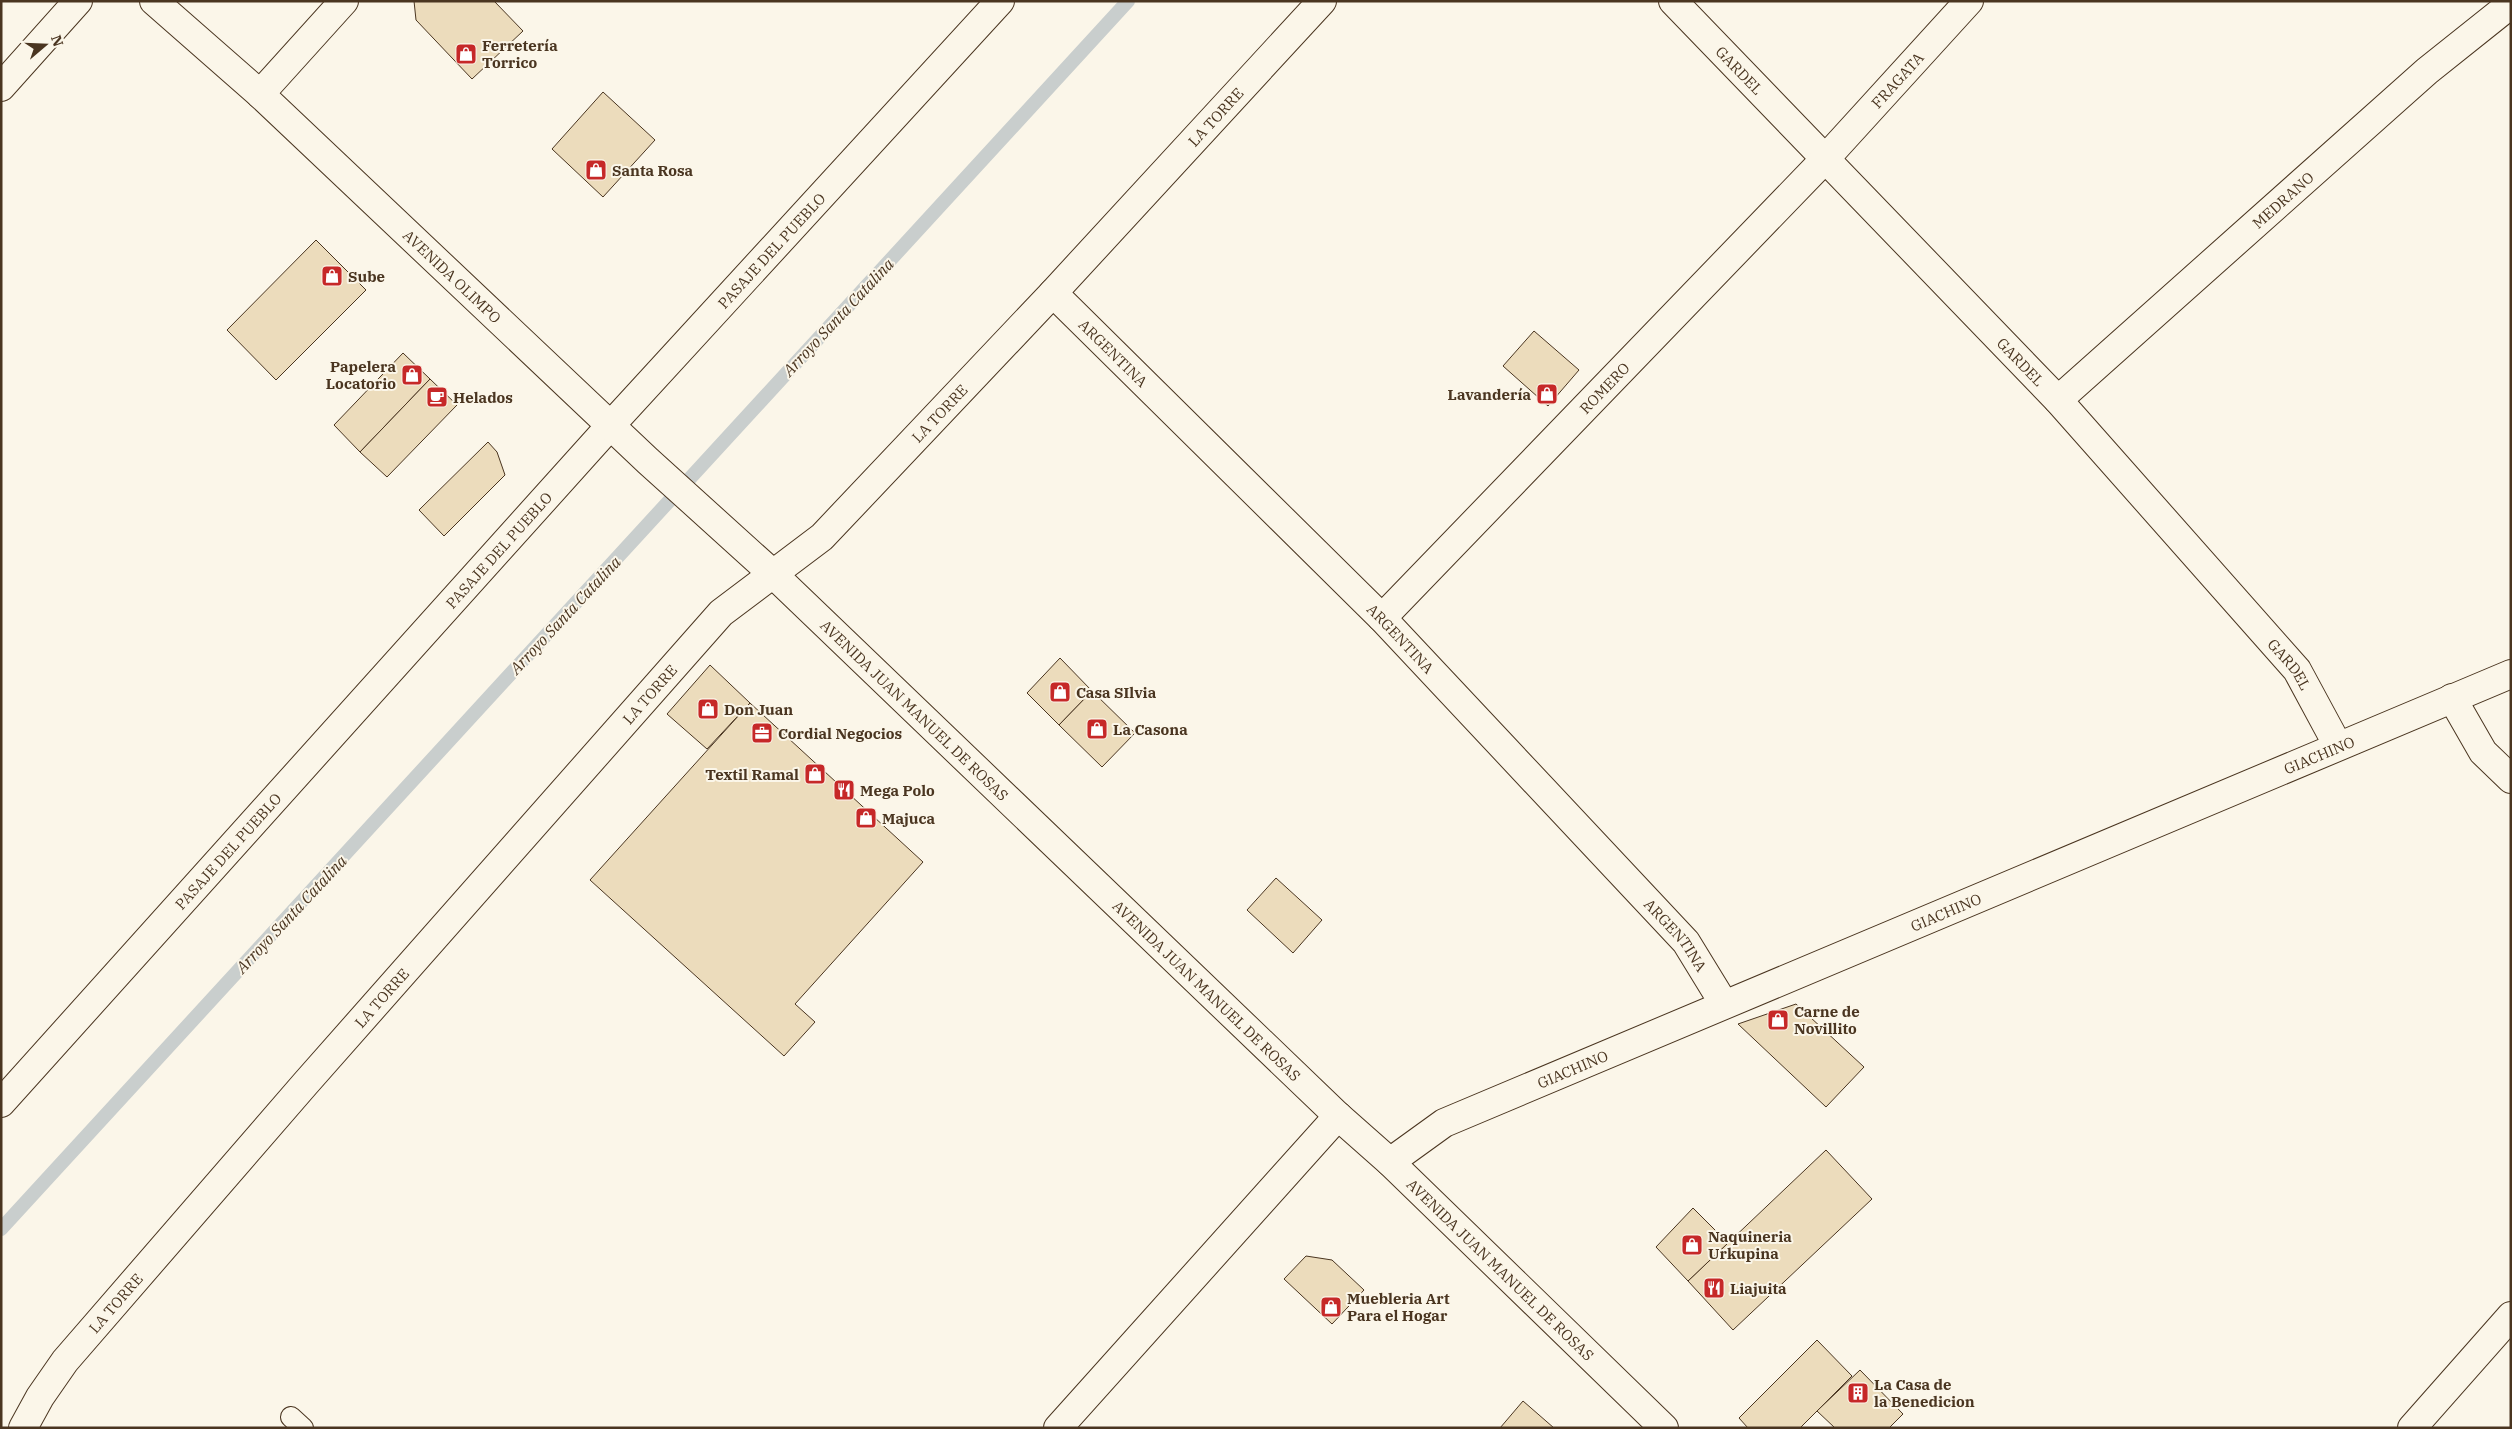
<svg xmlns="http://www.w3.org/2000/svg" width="2512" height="1429" font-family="'IBM Plex Serif',serif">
<rect width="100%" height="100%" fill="#fbf6e9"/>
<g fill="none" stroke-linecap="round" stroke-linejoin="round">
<polyline stroke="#c9cecd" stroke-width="14" points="1,1229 1128,1"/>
</g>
<g fill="#ecdcbc" stroke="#4a3520">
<polygon points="414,1 494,1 523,31 472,79 416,20"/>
<polygon points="603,92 655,140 603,197 552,149"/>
<polygon points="316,240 366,290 276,380 227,330"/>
<polygon points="1534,331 1579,370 1548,406 1503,366"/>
<polygon points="403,353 430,379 360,452 334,425"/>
<polygon points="430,379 457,405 387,477 360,452"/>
<polygon points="488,442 497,452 505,475 444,536 419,510"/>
<polygon points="1060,658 1092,691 1059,725 1027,693"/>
<polygon points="710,665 750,703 707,749 667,714"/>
<polygon points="1092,691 1135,733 1102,767 1059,725"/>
<polygon points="750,703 923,862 795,1004 815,1022 784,1056 590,880"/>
<polygon points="1276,878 1322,920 1293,953 1247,910"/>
<polygon points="1796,1004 1864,1067 1826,1107 1738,1024"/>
<polygon points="1826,1150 1872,1199 1733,1330 1688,1281"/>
<polygon points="1693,1208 1728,1243 1688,1281 1656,1247"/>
<polygon points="1306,1256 1332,1260 1364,1290 1332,1324 1284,1279"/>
<polygon points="1817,1340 1852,1376 1800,1428 1748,1428 1739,1418"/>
<polygon points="1860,1370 1903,1414 1889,1428 1835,1428 1817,1411"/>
<polygon points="1523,1401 1554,1428 1500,1428"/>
</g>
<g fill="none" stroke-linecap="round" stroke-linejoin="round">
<g stroke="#4a3520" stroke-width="22">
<polyline id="service" points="291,1417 303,1428"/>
</g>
<g stroke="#4a3520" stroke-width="30">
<g id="minor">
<path id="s1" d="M1673 1 2058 400 2297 670 2338 746"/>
<polyline points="1,87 78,1"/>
<polyline points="260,94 344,1"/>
<path id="s2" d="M1053 293 1382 618 1686 942 1724 1004"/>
<path id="s3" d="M2058 400 2427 71 2511 4"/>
<path id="s4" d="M1382 618 1826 158 1969 1"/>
<polyline points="2452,698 2483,752 2511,779"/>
<path id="s5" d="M1 1103 610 426 1000 1"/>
<path id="s6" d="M1390 1162 1444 1123 2511 674"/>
<path id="s7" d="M23 1428 40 1397 65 1361 305 1084 721 613 822 537 1053 293 1322 1"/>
<polyline points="2412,1428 2511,1316"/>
</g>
</g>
<g stroke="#4a3520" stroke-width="30">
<g id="tertiary">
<path id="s8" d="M154 1 260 94 648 461 773 574 1338 1116 1390 1162 1664 1428"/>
<polyline points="1058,1428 1338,1116"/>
</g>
</g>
<use href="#service" stroke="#fbf6e9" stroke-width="20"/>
<use href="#minor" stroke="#fbf6e9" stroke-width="28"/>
<use href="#tertiary" stroke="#fbf6e9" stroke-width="28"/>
</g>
<defs>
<g id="shop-square" transform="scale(1.125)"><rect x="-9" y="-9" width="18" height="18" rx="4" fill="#c62828" stroke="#fbf6e9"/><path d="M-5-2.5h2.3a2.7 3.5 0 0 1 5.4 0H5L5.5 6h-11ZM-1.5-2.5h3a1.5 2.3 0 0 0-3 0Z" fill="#fff"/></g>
<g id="cafe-square" transform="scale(1.125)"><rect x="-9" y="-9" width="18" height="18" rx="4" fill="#c62828" stroke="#fbf6e9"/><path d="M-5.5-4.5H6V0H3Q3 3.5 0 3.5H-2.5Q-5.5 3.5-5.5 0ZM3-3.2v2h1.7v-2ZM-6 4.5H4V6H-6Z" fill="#fff"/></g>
<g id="office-square" transform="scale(1.125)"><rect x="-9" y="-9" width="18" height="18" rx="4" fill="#c62828" stroke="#fbf6e9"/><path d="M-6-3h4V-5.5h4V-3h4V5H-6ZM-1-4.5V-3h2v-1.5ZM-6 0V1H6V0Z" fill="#fff"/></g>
<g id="restaurant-square" transform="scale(1.125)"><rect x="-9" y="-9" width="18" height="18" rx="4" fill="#c62828" stroke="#fbf6e9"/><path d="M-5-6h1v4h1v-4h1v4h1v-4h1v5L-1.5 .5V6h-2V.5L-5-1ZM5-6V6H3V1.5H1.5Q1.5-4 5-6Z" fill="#fff"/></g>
<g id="building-square" transform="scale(1.125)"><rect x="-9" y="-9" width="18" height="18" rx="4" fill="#c62828" stroke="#fbf6e9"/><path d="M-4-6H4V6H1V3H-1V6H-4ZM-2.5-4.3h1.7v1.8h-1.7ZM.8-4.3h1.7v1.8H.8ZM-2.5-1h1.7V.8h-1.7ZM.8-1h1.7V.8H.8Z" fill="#fff"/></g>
</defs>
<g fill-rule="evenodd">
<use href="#shop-square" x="466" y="54"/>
<use href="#shop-square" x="596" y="170"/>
<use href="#shop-square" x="332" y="276"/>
<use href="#shop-square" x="412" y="375"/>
<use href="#shop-square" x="1547" y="394"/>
<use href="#cafe-square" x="437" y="397"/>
<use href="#shop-square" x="1060" y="692"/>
<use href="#shop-square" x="708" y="709"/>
<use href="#shop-square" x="1097" y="729"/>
<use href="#office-square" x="762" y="733"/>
<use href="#shop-square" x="815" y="774"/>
<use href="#restaurant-square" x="844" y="790"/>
<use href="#shop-square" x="866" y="818"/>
<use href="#shop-square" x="1778" y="1020"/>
<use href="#shop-square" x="1692" y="1245"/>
<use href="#restaurant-square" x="1714" y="1288"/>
<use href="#shop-square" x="1331" y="1307"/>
<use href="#building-square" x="1858" y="1393"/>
</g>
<g text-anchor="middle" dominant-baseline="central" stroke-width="4" stroke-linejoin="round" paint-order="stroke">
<g font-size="15" font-weight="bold" fill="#4a3520" stroke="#fbf6e9" text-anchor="start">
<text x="482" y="45">Ferretería<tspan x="482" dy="17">Torrico</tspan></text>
<text x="612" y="170">Santa Rosa</text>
<text x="348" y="276">Sube</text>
<text x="396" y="366" text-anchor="end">Papelera<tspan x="396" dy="17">Locatorio</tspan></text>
<text x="1531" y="394" text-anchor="end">Lavandería</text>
<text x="453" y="397">Helados</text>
<text x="1076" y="692">Casa SIlvia</text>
<text x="724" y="709">Don Juan</text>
<text x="1113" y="729">La Casona</text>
<text x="778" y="733">Cordial Negocios</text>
<text x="799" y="774" text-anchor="end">Textil Ramal</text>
<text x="860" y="790">Mega Polo</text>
<text x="882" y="818">Majuca</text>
<text x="1794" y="1011">Carne de<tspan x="1794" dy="17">Novillito</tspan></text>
<text x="1708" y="1236">Naquineria<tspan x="1708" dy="17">Urkupina</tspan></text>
<text x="1730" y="1288">Liajuita</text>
<text x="1347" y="1298">Muebleria Art<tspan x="1347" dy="17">Para el Hogar</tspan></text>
<text x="1874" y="1384">La Casa de<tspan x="1874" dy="17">la Benedicion</tspan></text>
</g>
<g font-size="15" fill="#4a3520" stroke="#fbf6e9">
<text stroke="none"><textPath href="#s1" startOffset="96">GARDEL</textPath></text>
<text stroke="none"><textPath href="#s4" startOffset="745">FRAGATA</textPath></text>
<text stroke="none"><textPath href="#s7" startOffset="1776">LA TORRE</textPath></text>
<text stroke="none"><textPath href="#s3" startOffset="301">MEDRANO</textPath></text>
<text stroke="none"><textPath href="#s5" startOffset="1149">PASAJE DEL PUEBLO</textPath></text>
<text stroke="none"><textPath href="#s8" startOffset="406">AVENIDA OLIMPO</textPath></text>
<text stroke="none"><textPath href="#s2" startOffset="85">ARGENTINA</textPath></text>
<text stroke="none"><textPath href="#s1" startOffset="501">GARDEL</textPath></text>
<text stroke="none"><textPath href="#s4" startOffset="320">ROMERO</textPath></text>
<text stroke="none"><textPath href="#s7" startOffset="1371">LA TORRE</textPath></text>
<text stroke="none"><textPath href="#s5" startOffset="744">PASAJE DEL PUEBLO</textPath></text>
<text stroke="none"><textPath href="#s2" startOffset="490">ARGENTINA</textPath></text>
<text stroke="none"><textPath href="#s1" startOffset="906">GARDEL</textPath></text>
<text stroke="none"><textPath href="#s7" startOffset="966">LA TORRE</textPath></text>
<text stroke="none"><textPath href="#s8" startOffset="1040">AVENIDA JUAN MANUEL DE ROSAS</textPath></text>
<text stroke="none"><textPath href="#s6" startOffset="1016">GIACHINO</textPath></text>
<text stroke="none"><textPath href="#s5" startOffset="339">PASAJE DEL PUEBLO</textPath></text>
<text stroke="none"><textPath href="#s6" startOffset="611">GIACHINO</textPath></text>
<text stroke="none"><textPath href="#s2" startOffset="895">ARGENTINA</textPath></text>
<text stroke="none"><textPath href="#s8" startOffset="1445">AVENIDA JUAN MANUEL DE ROSAS</textPath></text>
<text stroke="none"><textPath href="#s7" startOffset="561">LA TORRE</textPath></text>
<text stroke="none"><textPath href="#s6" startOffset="206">GIACHINO</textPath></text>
<text stroke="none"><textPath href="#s8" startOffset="1850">AVENIDA JUAN MANUEL DE ROSAS</textPath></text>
<text stroke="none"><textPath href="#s7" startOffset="156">LA TORRE</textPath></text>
</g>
<g font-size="16" font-style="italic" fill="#4a3520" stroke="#fbf6e9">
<text transform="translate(838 317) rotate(-47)">Arroyo Santa Catalina</text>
<text transform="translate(565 615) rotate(-47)">Arroyo Santa Catalina</text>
<text transform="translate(291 914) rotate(-47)">Arroyo Santa Catalina</text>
</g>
</g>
<rect width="2512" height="1429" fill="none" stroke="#4a3520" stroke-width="5"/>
<g transform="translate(45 45) rotate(71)" stroke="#fbf6e9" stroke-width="4" paint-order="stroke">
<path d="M0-4L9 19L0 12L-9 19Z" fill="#4a3520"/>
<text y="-8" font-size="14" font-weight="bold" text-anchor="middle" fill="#4a3520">N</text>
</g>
</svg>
